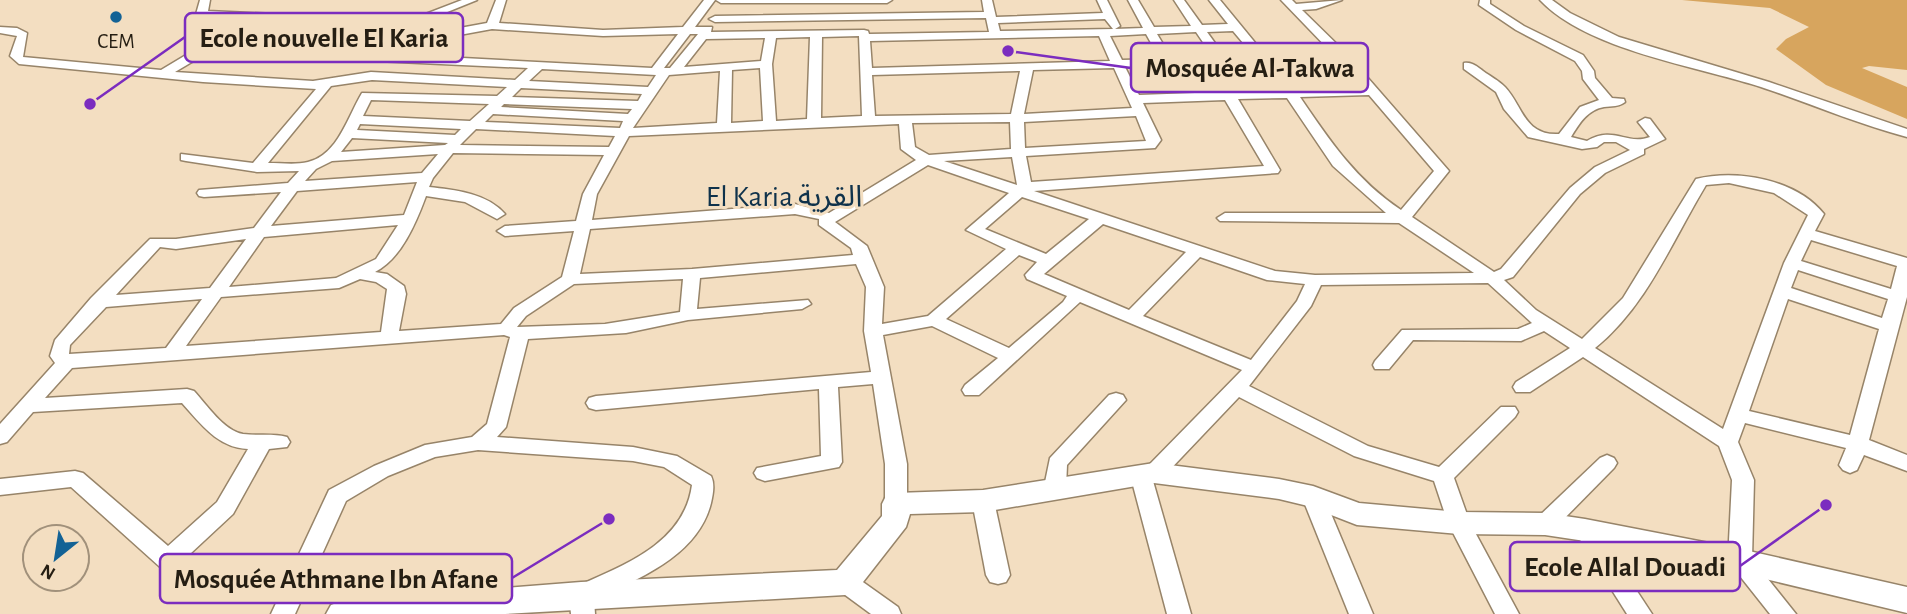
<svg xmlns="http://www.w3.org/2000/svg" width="1907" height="614" font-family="'Alegreya Sans','Noto Sans Arabic',sans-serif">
<rect width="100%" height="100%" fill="#f3dec1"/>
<polygon fill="#d7a55e" points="1682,0 1907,0 1907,70 1869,66 1862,68 1907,87 1907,119 1826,85 1776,49 1786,39 1809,27 1770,8"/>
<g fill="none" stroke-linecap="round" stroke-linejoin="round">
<g stroke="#978469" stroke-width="3">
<g id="minor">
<path d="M200 0H210L208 11 410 20 462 0H477L420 23 438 32 487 23 496 0H506L499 23 603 30 683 27 704 0H715L695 27H712L711 32 864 30 868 31 869 34 989 32 986 18 715 22 709 19 715 16 984 12 982 0H992L996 17 1103 13 1097 0H1107L1120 26 1115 29 1143 28 1128 0H1138L1154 27 1191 26 1174 0H1184L1202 25 1228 24 1209 0H1220L1266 56 1333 54 1281 0H1292L1296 4 1342 0 1316 9 1302 10 1347 54 1449 171 1412 217 1494 272 1501 269 1570 188 1595 167 1630 150 1616 142H1604L1597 147 1582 149 1528 137 1504 109 1496 92 1464 69V63C1472 62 1476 66 1483 71 1490 76 1499 81 1505 87 1523 106 1524 136 1559 134L1580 107 1599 100 1583 79 1582 71 1575 61 1516 30 1479 5 1480 0H1490V4L1524 26 1583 55 1594 71 1595 78 1612 98 1624 99 1625 102C1619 107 1612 106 1604 107 1587 110 1579 124 1571 137L1587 141C1614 125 1627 146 1650 137L1638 122 1645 118 1650 119 1665 139 1644 149V154L1605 173 1580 194 1513 277 1504 280 1536 310 1582 339 1623 298 1696 179C1737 169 1796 179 1824 214L1815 231 1907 258V297L1869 440 1907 455V471L1864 455 1857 470 1850 473 1843 470 1839 465 1846 448 1745 423 1738 442 1754 480 1752 559 1796 614H1770L1728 561 1732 480 1719 446 1583 357 1530 392H1516L1513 387 1516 382 1570 348 1544 331 1521 341 1413 340 1389 369H1375L1373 365 1375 361 1402 330 1518 329 1532 323 1488 283 1321 285 1311 306 1249 386 1368 446 1439 467 1501 407H1515L1518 412 1515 417 1454 478 1470 523 1519 614H1495L1448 523 1434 481 1354 456 1239 397 1162 478 1153 481 1191 614H1167L1130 474 1133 469 1146 468 1242 370 1080 302 979 395H965L962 390 965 385 998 358 932 326 883 335 907 464V504L904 510 896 512 888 510 885 504V464L873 384 838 387 842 462 839 467 765 481 757 478 754 473 757 468 821 456 819 389 596 410 589 408 586 403 589 398 596 396 871 372 864 331 866 287 856 264 700 278 697 309 808 300 811 304 802 309 688 320 626 333 528 339 506 427 497 437 633 447 677 456 711 476C715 484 713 494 711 503 698 556 638 579 594 600L595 614H571L569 595 573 588C621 566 684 545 692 485L664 467 633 461 478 450 435 457 388 476 346 501 295 614H271L329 490 374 466 425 445 472 437 487 424 510 337 504 335 72 368 45 398 187 389 194 391C207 405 224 431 243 434 258 436 273 433 287 437L290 442 287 447 269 449 233 514 176 567 168 569 160 567 71 487 0 495V479L75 471 83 473 168 546 217 502 248 449C218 448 201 424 182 403L33 412 7 442 0 444V424L55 363 50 356 55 340 91 298 150 239H176L254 228 281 192 204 197 199 196 197 193 199 190 288 183 299 171 257 172 186 161 181 160V154L253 163 316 89 203 82 19 64 10 56 17 36 0 33V27L17 28 27 33 23 57 161 70 196 49 190 45 189 39ZM206 17 409 26 427 36 376 53 207 46 202 43ZM1105 19 1113 29 1000 31 998 23ZM492 29 603 36 678 34 652 68 444 57 443 38ZM1233 31 1254 56 1225 57 1207 32ZM1196 32 1213 57 1172 59 1157 34ZM690 34H698L670 68H664ZM1146 34 1160 59 1122 60 1110 36ZM859 36 862 116 821 118 822 37ZM1099 36 1110 61 872 68 870 41ZM810 37 807 119 776 121 772 64 776 38ZM765 38 761 61 684 67 706 39ZM431 42 432 56 396 54ZM207 53 528 68 515 80 371 72 313 81 175 72ZM1340 61 1363 88 1294 90 1272 63ZM1259 63 1281 90 1139 95 1125 67 1164 66 1169 69 1174 66ZM760 68 763 121 731 123 732 70ZM1114 68 1132 108 1024 114 1033 70ZM542 69 656 75 648 87 529 81ZM720 71 717 123 633 128 669 75ZM1020 71 1011 114 875 116 872 75ZM372 80 507 87 497 96 362 93C348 116 338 155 308 162 296 165 281 163 268 163L331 86ZM521 88 642 94 638 101 512 97ZM1369 95 1434 171 1401 210C1356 180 1330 141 1300 97ZM1287 98 1333 166 1386 213H1225L1217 218 1220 221 1399 223 1474 273 1315 275 1275 271 1034 191 1278 173 1280 170 1238 99ZM371 100 489 104 470 121 363 116ZM1225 100 1264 166 1031 182 1026 156 1155 148 1161 140 1143 103ZM504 104 632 109 628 114 501 107ZM493 114 623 121 620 128 485 122ZM1136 116 1146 141 1025 148 1024 122ZM1010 122 1011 149 929 155 915 147 912 123ZM360 124 461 129 455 135 357 130ZM899 124 901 149 916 160 829 213 795 204 592 220 597 194 629 136ZM476 129 615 136 609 147 460 145ZM352 138 448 143 445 145 341 152ZM453 153 604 155 583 194 576 221 505 226 497 231 505 236 574 231 562 277 514 308 501 324 399 331 406 294 404 286 387 274 375 272C401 259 416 223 426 196L465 202 497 219 505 214C487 193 455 190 429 187L433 178ZM438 154 422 173 305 181 316 169 332 161ZM1012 157 1017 185 944 161ZM928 165 1009 193 966 230 1006 249 928 316 882 324 884 287 867 246 835 222ZM417 182 404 215 271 226 297 191ZM1729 183 1774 193 1808 215 1784 263 1723 429 1595 348C1647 306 1672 241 1706 185ZM1022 197 1089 219 1046 254 985 229ZM795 214 819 219V225L851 248 853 255 692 269 580 274 590 229ZM1103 224 1186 252 1129 310 1044 274ZM398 225 376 259 336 278 229 287 264 237ZM246 239 210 288 116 295 160 247 176 249ZM1811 240 1897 266 1891 289 1801 261ZM1019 255 1037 262 1025 275 1027 279 1067 296 1063 302 1009 348 946 319ZM1200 257 1267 280 1305 284 1297 301 1251 360 1143 316ZM1798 270 1888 299 1882 318 1791 288ZM360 279 376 282 387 289 381 332 186 346 221 297 339 288ZM683 279 680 312 605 324 517 327 526 316 574 284ZM202 299 166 348 69 354 70 345 106 307ZM1788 299 1879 329 1850 435 1749 411Z"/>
<polygon points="716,0 892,0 887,3 721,3"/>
<path d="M1540 0H1552L1570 13 1619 37 1769 82 1907 129V137C1857 124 1809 103 1761 87 1696 66 1587 50 1540 0Z"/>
<polygon points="1116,393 1123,395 1126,400 1067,465 1066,487 1063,493 1055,495 1047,493 1044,487 1050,458 1109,395"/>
<polygon points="1607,455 1614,458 1617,463 1614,468 1553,530 1545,533 1537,530 1534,524 1537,518 1600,458"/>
<polygon points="1313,489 1321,491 1324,497 1373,614 1349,614 1302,497 1305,491"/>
<polygon points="983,493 991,495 994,501 1010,575 1006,582 998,584 990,582 986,575 972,501 975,495"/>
<polygon points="1585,521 1593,524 1652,614 1627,614 1574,530 1577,524"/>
<polygon points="845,572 853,575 898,607 901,614 871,614 837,589 833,582 837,575"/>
</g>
</g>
<g stroke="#978469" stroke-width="3">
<polygon id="tertiary" points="1154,463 1279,479 1313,486 1359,503 1459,512 1545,513 1585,519 1740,549 1907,587 1907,613 1740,573 1585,541 1545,535 1459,534 1357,525 1308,506 1279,499 1154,483 983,512 910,514 906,527 856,591 845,595 505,614 326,614 331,605 342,601 581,582 837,570 882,516 882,504 886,496 896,493 983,490"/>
</g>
<use href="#minor" fill="#fff" fill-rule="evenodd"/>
<use href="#tertiary" fill="#fff" fill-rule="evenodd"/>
</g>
<circle fill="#136295" stroke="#f3dec1" stroke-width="2.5" cx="116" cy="17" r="7"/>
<g text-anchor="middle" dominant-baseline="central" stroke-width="6" stroke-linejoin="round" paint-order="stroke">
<g font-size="21" fill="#251e13" stroke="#f3dec1">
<text x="116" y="41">CEM</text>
</g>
<g font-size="30" fill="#0f324b" stroke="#f3dec1">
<text x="784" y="197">El Karia القرية</text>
</g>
</g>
<path fill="none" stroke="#7b2cbf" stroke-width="2.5" d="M90 104L185 37M1008 51L1131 68M1826 505L1740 566M609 519L512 578"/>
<g fill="#7b2cbf" stroke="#f3dec1" stroke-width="2.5">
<circle cx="90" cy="104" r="7"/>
<circle cx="1008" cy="51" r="7"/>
<circle cx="1826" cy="505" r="7"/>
<circle cx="609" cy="519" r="7"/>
</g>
<g fill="#f3dec1" stroke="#7b2cbf" stroke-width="2.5">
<rect x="185" y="13" width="278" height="49" rx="7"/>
<rect x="1131" y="43" width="237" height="49" rx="7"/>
<rect x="1510" y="542" width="230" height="49" rx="7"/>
<rect x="160" y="554" width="352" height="49" rx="7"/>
</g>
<g font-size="28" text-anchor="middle" font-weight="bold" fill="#251e13">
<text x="324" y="47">Ecole nouvelle El Karia</text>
<text x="1250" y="77">Mosquée Al-Takwa</text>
<text x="1625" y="576">Ecole Allal Douadi</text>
<text x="336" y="588">Mosquée Athmane Ibn Afane</text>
</g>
<g transform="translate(56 558) rotate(210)"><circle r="33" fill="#f3dec1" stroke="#a1917b" stroke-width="2"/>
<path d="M0-5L12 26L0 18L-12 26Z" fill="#136295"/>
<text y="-10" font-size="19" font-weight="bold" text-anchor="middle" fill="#251e13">N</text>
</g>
</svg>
